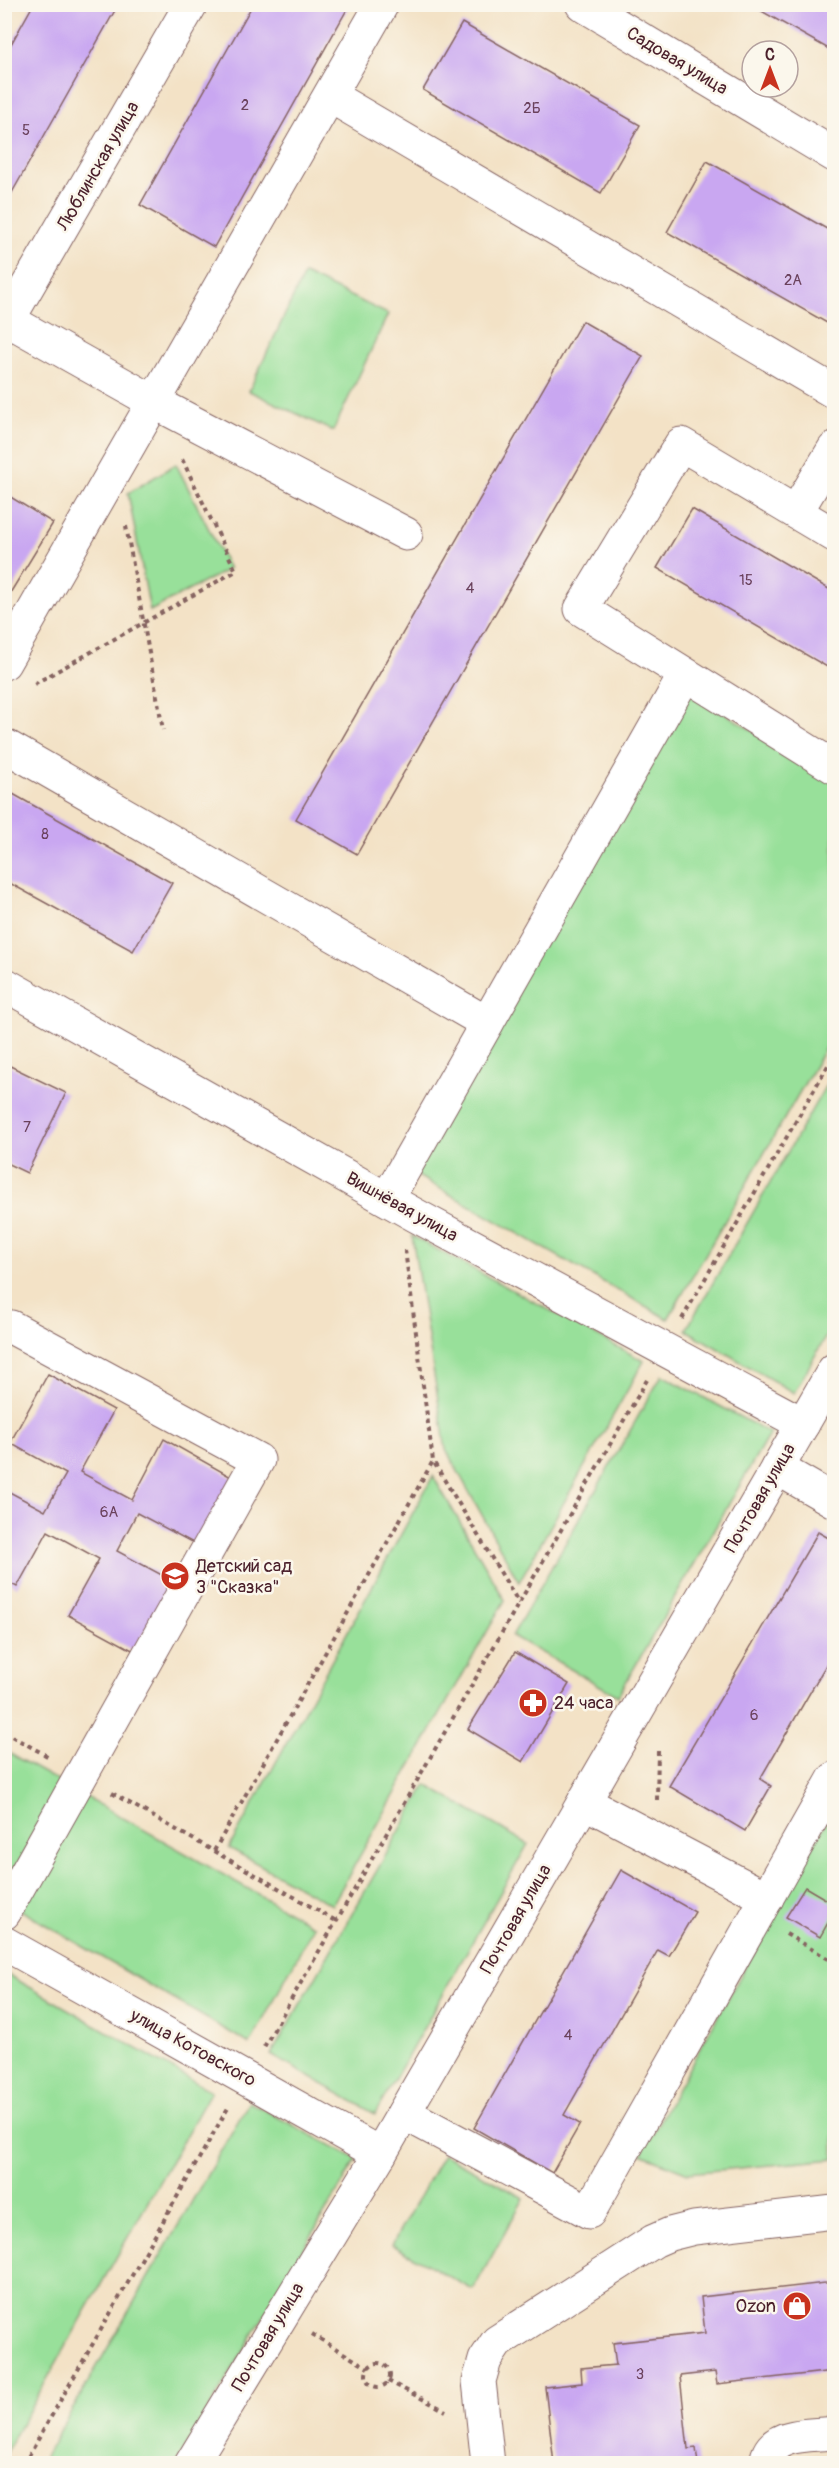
<svg xmlns="http://www.w3.org/2000/svg" width="839" height="2468" font-family="Pangolin,sans-serif">
<rect width="100%" height="100%" fill="#fbf7ec"/>
<filter id="ink" filterUnits="userSpaceOnUse"><feTurbulence type="fractalNoise" baseFrequency=".0167" numOctaves="2"/><feDisplacementMap in="SourceGraphic" scale="12" xChannelSelector="R" yChannelSelector="G"/><feConvolveMatrix kernelMatrix="1 2 1 2 8 2 1 2 1" color-interpolation-filters="sRGB"/></filter>
<filter id="wash" filterUnits="userSpaceOnUse"><feTurbulence type="fractalNoise" baseFrequency=".008" numOctaves="4" result="noise"/><feDisplacementMap in="SourceGraphic" scale="24" xChannelSelector="R" yChannelSelector="G"/><feGaussianBlur stdDeviation="1.35" result="paint"/><feColorMatrix in="noise" values="0 0 0 0 0 0 0 0 0 0 0 0 0 0 0 0 0 1.4 0 .05"/><feComposite in="paint" operator="in"/></filter>
<g filter="url(#wash)">
<rect width="100%" height="100%" fill="#f3e2c6"/>
<g fill="#98e09a" stroke="#718062" stroke-width="1.5">
<polygon points="304,274 388,314 333,431 249,391"/>
<polygon points="176,464 229,569 150,611 128,493"/>
<polygon points="688,690 834,782 834,1033 668,1319 409,1171"/>
<polygon points="834,1071 834,1322 794,1393 686,1330"/>
<polygon points="412,1236 644,1361 519,1582 446,1450"/>
<polygon points="662,1375 770,1433 618,1696 512,1636"/>
<polygon points="433,1476 505,1600 332,1905 229,1848"/>
<polygon points="5,1751 314,1926 250,2044 5,1901"/>
<polygon points="426,1785 528,1844 375,2114 271,2055"/>
<polygon points="834,1808 834,2159 688,2173 641,2154"/>
<polygon points="5,1973 211,2091 5,2453"/>
<polygon points="249,2102 357,2159 177,2463 41,2464"/>
<polygon points="443,2154 524,2198 473,2290 392,2245"/>
</g>
<g id="blocks">
<g fill="#c9a7f1">
<polygon points="253,4 350,4 214,247 140,205"/>
<polygon points="33,5 118,5 5,205 5,55"/>
<polygon points="751,5 834,5 834,52"/>
<polygon points="462,23 640,125 601,193 423,90"/>
<polygon points="707,161 834,233 834,327 667,232"/>
<polygon points="582,321 643,356 357,854 296,819"/>
<polygon points="4,493 53,523 4,603"/>
<polygon points="692,509 834,592 834,671 657,568"/>
<polygon points="4,789 172,883 133,951 4,880"/>
<polygon points="4,1063 66,1093 27,1173 4,1162"/>
<polygon points="48,1374 114,1410 80,1472 132,1500 164,1439 233,1478 197,1545 137,1513 117,1551 173,1581 134,1651 68,1615 99,1559 48,1531 17,1587 4,1580 4,1489 45,1511 66,1474 10,1443"/>
<polygon points="818,1532 834,1541 834,1651 760,1779 771,1786 745,1831 669,1786"/>
<polygon points="515,1652 569,1684 523,1762 468,1729"/>
<polygon points="621,1870 695,1912 669,1956 658,1950 564,2115 580,2124 552,2173 474,2128"/>
<polygon points="805,1887 834,1904 834,1912 820,1937 786,1917"/>
<polygon points="834,2282 834,2371 717,2384 715,2372 680,2376 688,2449 696,2448 698,2464 554,2464 545,2387 582,2383 581,2368 616,2365 613,2343 705,2333 701,2297"/>
</g>
</g>
</g>
<g filter="url(#ink)">
<use href="#blocks" fill-opacity="0" stroke="#856361" stroke-width="1.5"/>
<g fill="none" stroke-linecap="round" stroke-linejoin="round">
<g stroke="#856361" stroke-width="35">
<g id="minor">
<polyline points="582,4 834,155"/>
<polyline points="330,96 834,392"/>
<polyline points="8,320 154,402 406,534"/>
<polyline points="4,327 191,4"/>
<polyline points="796,512 834,449"/>
<polyline points="834,535 681,444 581,609 834,767"/>
<polyline points="4,663 382,4"/>
<polyline points="4,745 487,1023"/>
<polyline points="4,984 415,1215 803,1424"/>
<polyline points="387,1199 685,675"/>
<polyline points="777,1468 834,1501"/>
<polyline points="584,1802 767,1898"/>
<polyline points="4,1913 258,1460 11,1327"/>
<polyline points="4,1943 380,2154"/>
<polyline points="404,2113 589,2212 834,1779"/>
<polyline points="191,2464 380,2154 834,1370"/>
<polyline points="488,2464 479,2381 485,2360 497,2342 654,2241 670,2234 694,2228 834,2212"/>
<path d="M766 2464C769 2431 810 2436 834 2433"/>
</g>
</g>
<g stroke="#856361" stroke-width="4" stroke-dasharray="4.5 4.5" stroke-linecap="butt">
<polyline points="126,526 163,730"/>
<polyline points="34,684 236,571 181,457"/>
<polyline points="405,1250 433,1461 519,1603"/>
<polyline points="682,1319 834,1055"/>
<polyline points="583,1702 596,1708"/>
<polyline points="4,1732 51,1758"/>
<polyline points="112,1793 338,1922"/>
<polyline points="657,1800 658,1751"/>
<polyline points="214,1851 433,1461"/>
<polyline points="786,1934 832,1961 834,1964"/>
<polyline points="264,2047 647,1380"/>
<polyline points="312,2334 368,2368"/>
<circle cx="378" cy="2375" r="12"/>
<polyline points="388,2381 446,2411"/>
<polyline points="24,2464 228,2108"/>
</g>
<use href="#minor" stroke="#fff" stroke-width="33"/>
</g>
</g>
<defs>
<g id="school-disc" transform="scale(1.5)"><circle r="9.5" fill="#c8321e" stroke="#fbf7ec"/><path d="M0-5L7-2L0 1L-7-2ZM-4 1L0 2.5L4 1V4Q0 6-4 4Z" fill="#fff"/></g>
<g id="pharmacy-disc" transform="scale(1.5)"><circle r="9.5" fill="#c8321e" stroke="#fbf7ec"/><path d="M-2-6h4v4h4v4h-4v4h-4v-4h-4v-4h4Z" fill="#fff"/></g>
<g id="shop-disc" transform="scale(1.5)"><circle r="9.5" fill="#c8321e" stroke="#fbf7ec"/><path d="M-5-2.5h2.3a2.7 3.5 0 0 1 5.4 0H5L5.5 6h-11ZM-1.5-2.5h3a1.5 2.3 0 0 0-3 0Z" fill="#fff"/></g>
</defs>
<g fill-rule="evenodd">
<use href="#school-disc" x="175" y="1576"/>
<use href="#pharmacy-disc" x="533" y="1703"/>
<use href="#shop-disc" x="797" y="2306"/>
</g>
<g text-anchor="middle" dominant-baseline="central" stroke-width="5" stroke-linejoin="round" paint-order="stroke">
<g font-size="15" fill="#6a415c">
<text x="245" y="105">2</text>
<text x="532" y="108">2Б</text>
<text x="26" y="130">5</text>
<text x="793" y="280">2А</text>
<text x="746" y="580">15</text>
<text x="470" y="588">4</text>
<text x="45" y="834">8</text>
<text x="27" y="1127">7</text>
<text x="109" y="1512">6А</text>
<text x="754" y="1715">6</text>
<text x="568" y="2035">4</text>
<text x="640" y="2374">3</text>
</g>
<g font-size="18" fill="#4a1f2b" stroke="#fbf7ec">
<text transform="translate(677 61) rotate(31)">Садовая улица</text>
<text transform="translate(98 166) rotate(-60)">Люблинская улица</text>
<text transform="translate(402 1207) rotate(29)">Вишнёвая улица</text>
<text transform="translate(760 1498) rotate(-60)">Почтовая улица</text>
<text transform="translate(516 1919) rotate(-60)">Почтовая улица</text>
<text transform="translate(193 2048) rotate(29)">улица Котовского</text>
<text transform="translate(268 2337) rotate(-59)">Почтовая улица</text>
</g>
<g font-size="18" fill="#4a1f2b" stroke="#fbf7ec" text-anchor="start">
<text x="196" y="1566">Детский сад<tspan x="196" dy="21">3 "Сказка"</tspan></text>
<text x="554" y="1703">24 часа</text>
<text x="776" y="2306" text-anchor="end">Ozon</text>
</g>
</g>
<rect width="839" height="2468" fill="none" stroke="#fbf7ec" stroke-width="24"/>
<g transform="translate(770 69)"><circle r="28" fill="#fbf7ec" stroke="#b4a19f" stroke-width="1.5"/>
<path d="M0-4.5L10 22L0 15L-10 22Z" fill="#c8321e"/>
<text y="-9" font-size="16" font-weight="bold" text-anchor="middle" fill="#4a1f2b">С</text>
</g>
</svg>
